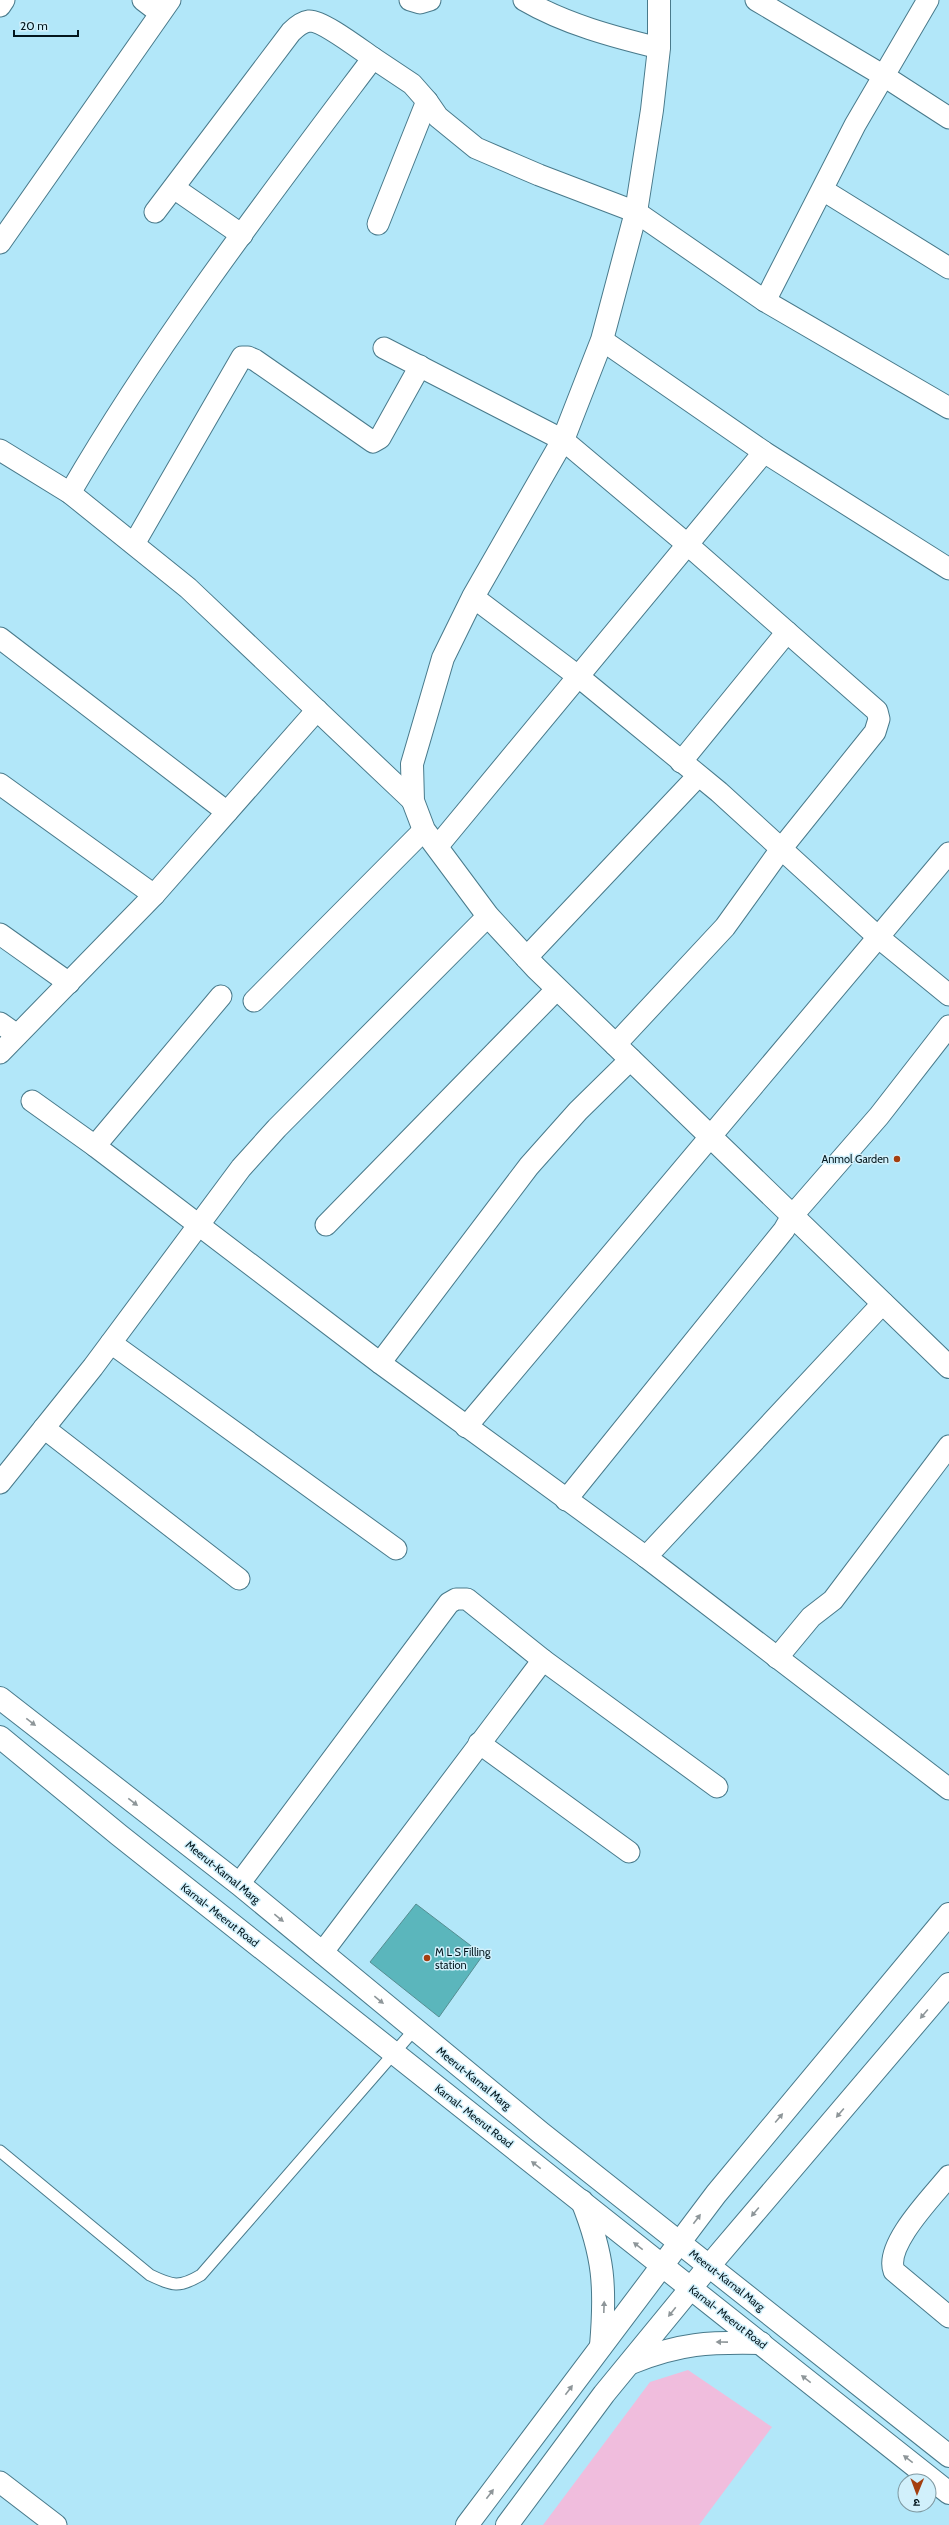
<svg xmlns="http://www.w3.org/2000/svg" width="949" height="2525" font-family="Cabin,'Noto Sans Devanagari',sans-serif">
<rect width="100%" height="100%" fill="#b2e7f9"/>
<polygon fill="#f0bddd" points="688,2370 772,2427 699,2525 543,2525 650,2382"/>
<polygon fill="#5bb6bc" stroke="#568e92" points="416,1904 483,1955 439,2017 370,1962"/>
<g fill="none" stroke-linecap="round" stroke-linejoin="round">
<g stroke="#497a8b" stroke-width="13">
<path id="service" d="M0 2151 150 2275C173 2286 179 2288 201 2275L415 2029"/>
</g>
<g stroke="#497a8b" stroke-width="23">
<g id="minor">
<polyline points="143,0 160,13"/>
<polyline points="410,0 420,3 430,0"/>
<path d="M524 0C565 24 614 37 659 48"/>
<polyline points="756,0 884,76 949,118"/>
<polyline points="0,6 4,0"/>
<polyline points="174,188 242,235"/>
<polyline points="823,190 949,268"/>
<path d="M155 212 291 32C296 27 302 22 309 21 322 20 361 50 373 58"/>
<polyline points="378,224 427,101"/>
<polyline points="0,243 170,0"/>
<polyline points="765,301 855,125 928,0"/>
<polyline points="602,340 764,452 949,569"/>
<polyline points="384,348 563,440 688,545 877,711 879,719 875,732 781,849 725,927 615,1045"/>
<polyline points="0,450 70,493 188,588 413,801"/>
<path d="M70 493C159 340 267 199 373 58L412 84 427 101 438 117 476 148 539 175 636 212 765 301 949 408"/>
<polyline points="134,544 242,357 248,357 255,360 373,442 380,438 420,366"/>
<polyline points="473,597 579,677 719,792 878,937 949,995"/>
<polyline points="0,638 227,812"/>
<polyline points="681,762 787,632"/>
<polyline points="0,784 154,895"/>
<polyline points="437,847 764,452"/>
<polyline points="0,934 69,983"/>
<polyline points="526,958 698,776"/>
<polyline points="254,1001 424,830"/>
<polyline points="0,1023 17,1035"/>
<polyline points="0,1053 154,895 317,710"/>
<polyline points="32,1101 95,1146 380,1363 646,1557"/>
<polyline points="95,1146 221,996"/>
<polyline points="326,1225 557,989"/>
<polyline points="883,1303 646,1557 949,1789"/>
<polyline points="111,1343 396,1549"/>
<polyline points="380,1363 529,1166 578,1111 631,1059"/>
<polyline points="466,1427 949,853"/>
<polyline points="44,1428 239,1579"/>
<polyline points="0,1483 93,1367 241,1168 277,1128 488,916"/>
<polyline points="566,1500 784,1230 792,1216 879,1116 949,1026"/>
<polyline points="777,1658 811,1617 833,1600 949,1446"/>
<polyline points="479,1743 629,1852"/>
<polyline points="239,1884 449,1603 456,1599 467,1599 543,1660 717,1787"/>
<polyline points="322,1953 543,1660"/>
<path d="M949 2176C933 2196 884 2245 894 2271L949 2317"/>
<polyline points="0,2482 56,2525"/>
</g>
</g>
<g stroke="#497a8b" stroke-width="24">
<g id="tertiary">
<polyline points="659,0 659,48 652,110 636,212 602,340 563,440 473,597 443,658 412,764 413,801 424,830 488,916 536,968 949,1367"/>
<path d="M582 2201C604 2256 606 2287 601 2346"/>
<path d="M631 2363C680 2343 709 2342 761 2343"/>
<polyline points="467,2525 716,2194 949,1914"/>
<polyline points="507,2525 604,2394 709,2266 949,1984"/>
</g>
</g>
<g stroke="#497a8b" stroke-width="24">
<g id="trunk">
<polyline points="0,1698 239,1884 541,2133 949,2456"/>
<polyline points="0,1737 119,1835 949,2493"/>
</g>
</g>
<use href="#service" stroke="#fff" stroke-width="11"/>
<use href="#minor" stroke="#fff" stroke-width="21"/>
<use href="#tertiary" stroke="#fff" stroke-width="22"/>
<use href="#trunk" stroke="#fff" stroke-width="22"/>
</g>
<defs><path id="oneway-solid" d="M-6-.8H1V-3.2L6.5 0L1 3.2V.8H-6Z"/></defs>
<g fill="#8e9699">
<use href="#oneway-solid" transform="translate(31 1722) rotate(38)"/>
<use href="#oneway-solid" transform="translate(133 1802) rotate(38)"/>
<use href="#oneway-solid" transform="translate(279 1918) rotate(39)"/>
<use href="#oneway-solid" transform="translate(379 2000) rotate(39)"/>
<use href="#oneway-solid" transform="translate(924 2014) rotate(130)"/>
<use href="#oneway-solid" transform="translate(840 2113) rotate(130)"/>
<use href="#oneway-solid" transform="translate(779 2118) rotate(-50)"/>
<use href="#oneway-solid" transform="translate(536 2165) rotate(-142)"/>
<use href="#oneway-solid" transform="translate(755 2212) rotate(130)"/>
<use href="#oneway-solid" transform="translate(697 2219) rotate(-53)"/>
<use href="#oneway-solid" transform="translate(638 2246) rotate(-142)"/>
<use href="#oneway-solid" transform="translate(604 2307) rotate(-88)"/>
<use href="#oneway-solid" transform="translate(672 2312) rotate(129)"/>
<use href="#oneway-solid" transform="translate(722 2342) rotate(-179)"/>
<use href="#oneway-solid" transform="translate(806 2379) rotate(-142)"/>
<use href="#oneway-solid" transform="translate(569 2390) rotate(-53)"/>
<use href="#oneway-solid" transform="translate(908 2459) rotate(-142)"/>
<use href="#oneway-solid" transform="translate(490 2494) rotate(-53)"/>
</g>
<g fill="#a43f10" stroke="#d1f0fb" stroke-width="1.5">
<circle cx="897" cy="1159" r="4"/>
<circle cx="427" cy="1958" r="4"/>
</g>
<g text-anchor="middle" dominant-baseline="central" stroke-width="3" stroke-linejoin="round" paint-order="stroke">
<g font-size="11" fill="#03161d" stroke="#d1f0fb" text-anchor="end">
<text x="889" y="1159">Anmol Garden</text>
<text x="435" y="1952" text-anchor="start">M L S Filling<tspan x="435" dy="13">station</tspan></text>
</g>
<g font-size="11" fill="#03161d" stroke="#d1f0fb">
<text transform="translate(223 1872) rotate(39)">Meerut-Karnal Marg</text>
<text transform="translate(220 1915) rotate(38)">Karnal- Meerut Road</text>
<text transform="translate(474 2078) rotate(39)">Meerut-Karnal Marg</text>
<text transform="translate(474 2116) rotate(38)">Karnal- Meerut Road</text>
<text transform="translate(727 2280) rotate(38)">Meerut-Karnal Marg</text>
<text transform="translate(728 2317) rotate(38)">Karnal- Meerut Road</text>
</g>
</g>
<g transform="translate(917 2493) rotate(181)"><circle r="19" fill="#d1f0fb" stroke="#7f99a2"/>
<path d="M0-3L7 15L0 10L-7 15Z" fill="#a43f10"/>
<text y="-6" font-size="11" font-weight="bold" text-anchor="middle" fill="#03161d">उ</text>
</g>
<path d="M14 30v6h64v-6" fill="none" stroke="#03161d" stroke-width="2"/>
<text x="20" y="30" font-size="12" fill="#03161d" stroke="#d1f0fb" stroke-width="3" paint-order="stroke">20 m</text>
</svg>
